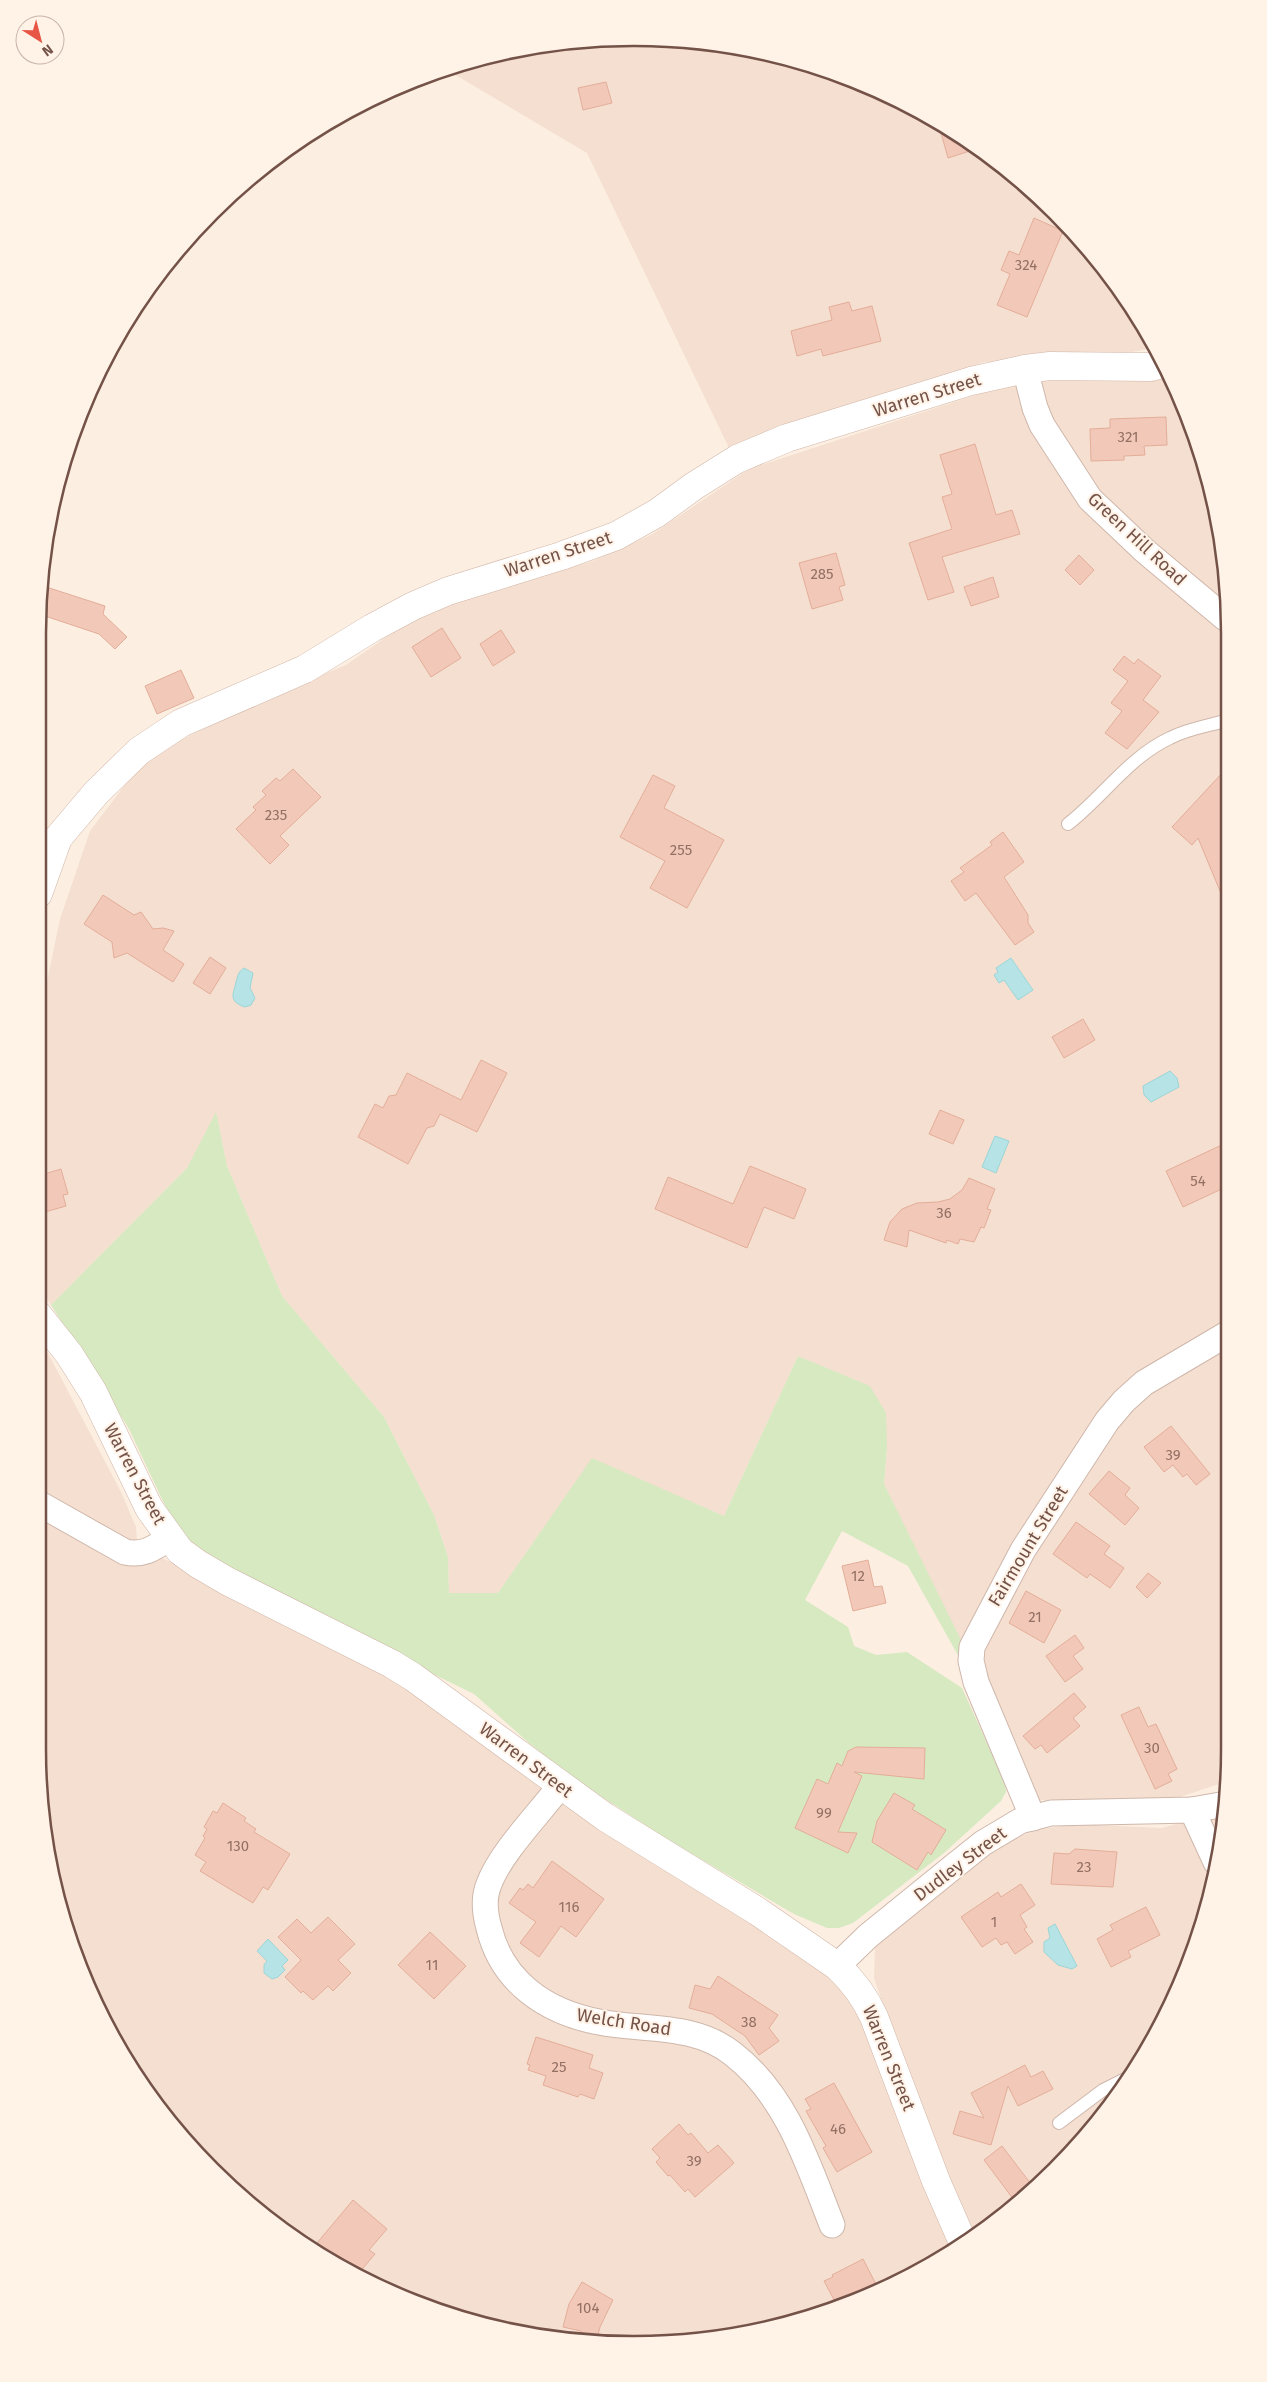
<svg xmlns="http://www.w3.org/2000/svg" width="1267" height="2382" font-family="'Fira Sans',sans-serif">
<rect width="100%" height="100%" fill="#fcefe2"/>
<g fill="#f4dfd0">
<polygon points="594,39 711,43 825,69 931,117 1027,186 1129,302 1153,348 1110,356 984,362 729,448 587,153 447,70 479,58"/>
<polygon points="1071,376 1168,376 1184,406 1224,556 1228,1781 1165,1802 1038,1800 884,1484 887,1449 869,1386 798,1356 724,1516 592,1459 498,1593 449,1593 448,1557 434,1515 384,1417 282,1296 227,1166 216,1113 187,1168 51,1305 38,1284 38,1025 60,919 90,831 146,757 282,691 346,665 427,609 590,562 651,535 749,469 1009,384"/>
<polygon points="38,1341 49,1355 121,1492 136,1527 137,1540 118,1538 38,1491"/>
<polygon points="38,1518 124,1565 141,1564 160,1557 255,1603 428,1695 812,1955 859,2009 953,2250 862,2299 787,2324 673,2343 594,2343 480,2324 405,2299 303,2244 240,2196 161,2112 117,2046 69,1940 49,1864 38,1749"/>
<polygon points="1224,1810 1209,1903 1150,2046 1106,2112 1027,2196 970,2240 936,2159 874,1978 875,1948 889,1934 1006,1841 1037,1830 1075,1824 1162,1828"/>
</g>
<polygon fill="#d6e9c0" points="216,1112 227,1166 282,1296 384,1417 434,1515 448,1557 449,1593 498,1593 592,1458 724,1516 798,1356 870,1386 886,1413 887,1449 884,1484 966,1650 964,1666 908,1566 842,1531 805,1600 848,1627 854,1646 876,1655 907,1652 962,1688 1005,1783 1006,1792 1001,1801 944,1853 853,1923 839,1928 827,1928 794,1914 665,1838 573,1778 529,1743 474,1694 230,1575 192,1545 169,1514 129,1429 51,1305 187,1168"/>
<g fill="#b6e4e6" stroke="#9cd5d7">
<polygon points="1011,958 1033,990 1018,1000 1004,980 999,983 994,975 998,972 996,968"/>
<path d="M244 968 253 973 250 988 255 998 251 1005 245 1007C227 1001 234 993 236 982 238 975 238 972 244 968Z"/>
<polygon points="1170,1071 1177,1078 1179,1087 1151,1102 1144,1095 1143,1086"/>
<polygon points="995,1136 1009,1141 996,1173 982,1167"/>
<polygon points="1055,1924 1077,1966 1072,1969 1058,1965 1044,1952 1044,1942 1050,1938 1048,1928"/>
<polygon points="268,1939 288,1960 282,1966 285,1970 278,1977 272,1979 264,1973 264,1965 267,1961 257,1951"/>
</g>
<g fill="#f2c9b9" stroke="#e4ad99">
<polygon points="606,82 612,103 583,110 578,88"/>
<polygon points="938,122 953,133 976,149 948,158"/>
<polygon points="1034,218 1063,231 1027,317 997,305 1010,274 1001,270 1009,251 1019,255"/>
<polygon points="849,302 852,311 872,306 881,341 823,356 821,349 797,356 791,331 832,320 829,307"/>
<polygon points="1166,417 1167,445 1144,446 1145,455 1124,456 1124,460 1091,461 1090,429 1110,428 1110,419"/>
<polygon points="975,444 996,515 1012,510 1020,534 942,557 954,592 928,600 909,543 952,529 942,497 952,494 940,455"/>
<polygon points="836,553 845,585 839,587 843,600 812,609 799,563"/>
<polygon points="1079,555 1094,570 1080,585 1065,570"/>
<polygon points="993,577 999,597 971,606 964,587"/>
<polygon points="40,585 105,606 103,614 127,637 115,649 99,634 39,614"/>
<polygon points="442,628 461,658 431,677 412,647"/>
<polygon points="501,630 515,652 493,666 480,644"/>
<polygon points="1124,656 1134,664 1138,659 1161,676 1143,700 1159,712 1127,749 1105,733 1122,711 1111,703 1128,681 1113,670"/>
<polygon points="181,670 194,698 157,714 145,686"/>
<polygon points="293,769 321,797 280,836 289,845 270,864 236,829 256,810 253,807 266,795 262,791 276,778 280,781"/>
<polygon points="1225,770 1226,903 1225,903 1198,838 1192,845 1172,827"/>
<polygon points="653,775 675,786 664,808 724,840 687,908 650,888 665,861 620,837"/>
<polygon points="1003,832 1024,862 1004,877 1028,915 1028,923 1034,932 1015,945 976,893 965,901 951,881 964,872 960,868 992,845 990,842"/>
<polygon points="103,895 134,915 141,912 153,929 163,928 174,931 163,950 184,964 173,982 127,953 114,958 112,942 84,924"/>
<polygon points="210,957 226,968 210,994 193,983"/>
<polygon points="1083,1019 1095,1040 1064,1058 1052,1037"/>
<polygon points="481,1060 507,1073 477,1132 440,1114 434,1126 427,1128 408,1164 358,1137 375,1104 383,1108 389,1096 396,1095 407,1073 461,1100"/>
<polygon points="940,1110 964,1120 953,1144 929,1134"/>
<polygon points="1226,1143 1226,1187 1183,1207 1166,1171"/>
<polygon points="750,1166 806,1189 794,1219 764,1207 747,1248 655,1209 668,1177 733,1204"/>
<polygon points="61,1169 68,1194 63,1195 66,1206 38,1214 38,1176"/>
<polygon points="969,1178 995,1189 987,1209 991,1210 984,1228 981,1227 974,1242 960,1239 958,1244 947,1240 946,1243 909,1230 907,1247 884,1240 890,1222 902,1209 917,1203 938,1202 950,1199 962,1190"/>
<polygon points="1171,1426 1210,1474 1196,1485 1187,1474 1183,1477 1173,1465 1164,1472 1144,1447"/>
<polygon points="1109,1471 1130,1488 1125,1495 1139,1508 1125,1525 1089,1494"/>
<polygon points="1076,1522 1110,1546 1104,1554 1124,1568 1110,1588 1090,1574 1087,1578 1053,1554"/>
<polygon points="868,1560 874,1587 882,1586 886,1603 853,1611 842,1566"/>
<polygon points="1148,1573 1161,1583 1147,1598 1136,1587"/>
<polygon points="1026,1591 1061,1610 1044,1643 1009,1623"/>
<polygon points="1075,1635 1084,1648 1073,1656 1083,1669 1065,1682 1046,1656"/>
<polygon points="1074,1693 1086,1707 1073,1718 1080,1726 1047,1753 1041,1745 1035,1749 1023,1736"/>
<polygon points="1139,1707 1148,1727 1156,1724 1177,1769 1168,1774 1172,1781 1155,1789 1121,1715"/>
<polygon points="856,1747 925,1748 924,1779 854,1772 862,1776 838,1832 857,1833 848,1853 795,1828 817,1779 828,1784 837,1763 842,1766 848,1751"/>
<polygon points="894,1793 915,1805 912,1809 946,1830 931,1855 928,1852 917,1870 872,1842 877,1821"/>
<polygon points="223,1803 246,1818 244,1821 256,1829 254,1832 290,1854 268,1890 263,1887 253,1903 200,1871 206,1862 195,1855 205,1838 203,1836 207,1829 204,1827 213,1811 217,1813"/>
<polygon points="1075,1849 1117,1852 1113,1887 1051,1884 1054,1853 1069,1854"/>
<polygon points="552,1861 604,1899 576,1937 561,1926 539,1957 520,1943 536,1922 509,1903 520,1888 523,1890 528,1884 533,1888"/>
<polygon points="1021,1884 1035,1905 1020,1915 1027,1927 1024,1929 1033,1942 1015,1954 1007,1942 1001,1945 996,1938 982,1947 961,1917 998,1892 1001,1897"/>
<polygon points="1146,1907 1160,1935 1128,1951 1131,1957 1111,1967 1097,1939 1113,1930 1110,1925"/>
<polygon points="328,1917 355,1944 338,1960 351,1973 333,1991 328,1986 313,2000 303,1991 301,1993 285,1977 301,1960 278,1937 297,1919 311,1933"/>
<polygon points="430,1932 466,1966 434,1999 398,1965"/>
<polygon points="718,1976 778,2015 769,2028 779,2041 759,2055 745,2036 712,2014 689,2008 695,1985 710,1989"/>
<polygon points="536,2037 593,2055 589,2068 603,2073 594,2099 580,2094 578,2097 543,2085 546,2076 528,2070 530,2065 527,2064"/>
<polygon points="1025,2065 1031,2077 1043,2071 1053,2089 1018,2106 1008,2086 991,2145 953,2134 960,2111 984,2118 971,2093"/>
<polygon points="834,2083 872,2152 837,2172 823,2148 826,2146 806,2111 811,2109 805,2099"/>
<polygon points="679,2124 688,2135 691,2133 708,2153 718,2145 734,2163 695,2197 688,2189 685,2192 670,2175 668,2176 656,2162 660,2158 652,2149"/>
<polygon points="1002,2146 1034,2188 1017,2204 984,2160"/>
<polygon points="353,2200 387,2229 369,2250 375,2254 358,2274 312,2249"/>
<polygon points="863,2259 879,2290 862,2299 838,2307 824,2281 833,2277 832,2275"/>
<polygon points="582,2282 613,2300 600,2327 596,2343 579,2341 581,2331 563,2327 569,2304"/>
</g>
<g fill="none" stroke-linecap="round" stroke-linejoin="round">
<g stroke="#cfb7ab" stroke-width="14">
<g id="lane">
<path d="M1068 824C1103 797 1129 757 1170 738 1187 729 1207 726 1225 721"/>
<polyline points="1059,2123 1103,2090 1129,2077"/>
</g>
</g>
<g stroke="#cfb7ab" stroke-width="27">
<g id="street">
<polyline points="1025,369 1035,408 1042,425 1090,499 1145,551 1225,618"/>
<path d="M38 1503 125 1552C144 1556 154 1548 169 1538"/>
<path d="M560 1786C539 1814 501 1852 489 1884 483 1898 485 1914 489 1928 502 1982 546 2012 599 2022 644 2031 694 2023 733 2054 787 2096 808 2164 832 2225"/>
<polyline points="1192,1810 1216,1862"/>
<polyline points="1033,1818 976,1682 971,1661 972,1647 1023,1550 1107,1421 1124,1401 1144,1383 1227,1334"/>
<polyline points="837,1966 868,1936 958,1863 983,1843 1020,1821 1051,1813 1192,1810 1226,1804"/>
</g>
</g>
<g stroke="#d2b6a8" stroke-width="29">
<g id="secondary">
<polyline points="38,894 58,838 96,793 139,751 181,723 305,669 372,628 413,606 448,591 561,556 616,536 657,513 694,486 737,459 787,438 971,381 1025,369 1050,366 1151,367 1162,364"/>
<path d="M38 1315 69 1354 93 1392 149 1508 180 1551 198 1564 227 1581 392 1664 413 1677 605 1817 757 1911 837 1966C853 1981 865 1997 874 2017L936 2181 964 2245"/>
</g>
</g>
<use href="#lane" stroke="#fff" stroke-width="12"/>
<use href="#street" stroke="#fff" stroke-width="25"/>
<use href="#secondary" stroke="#fff" stroke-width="28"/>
</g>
<g text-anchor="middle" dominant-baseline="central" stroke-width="4" stroke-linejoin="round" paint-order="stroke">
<g font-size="15" fill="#947064">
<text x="1026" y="265">324</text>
<text x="1128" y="437">321</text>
<text x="822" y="574">285</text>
<text x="276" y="815">235</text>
<text x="681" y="850">255</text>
<text x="1198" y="1181">54</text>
<text x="944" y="1213">36</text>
<text x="1173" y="1455">39</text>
<text x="858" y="1576">12</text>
<text x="1035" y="1617">21</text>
<text x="1152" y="1748">30</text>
<text x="824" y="1813">99</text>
<text x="238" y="1846">130</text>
<text x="1084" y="1867">23</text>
<text x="569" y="1907">116</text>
<text x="994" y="1922">1</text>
<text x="432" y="1965">11</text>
<text x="749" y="2022">38</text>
<text x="559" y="2067">25</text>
<text x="838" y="2129">46</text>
<text x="694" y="2161">39</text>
<text x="588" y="2308">104</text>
</g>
<g font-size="18" fill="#745248" stroke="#fff3e8">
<text transform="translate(927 395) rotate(-17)">Warren Street</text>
<text transform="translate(1137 539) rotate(43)">Green Hill Road</text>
<text transform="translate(558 554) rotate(-18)">Warren Street</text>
<text transform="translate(135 1474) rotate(62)">Warren Street</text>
<text transform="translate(1028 1546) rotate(-59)">Fairmount Street</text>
<text transform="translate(526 1760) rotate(37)">Warren Street</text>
<text transform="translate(960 1864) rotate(-37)">Dudley Street</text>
<text transform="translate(624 2022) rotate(9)">Welch Road</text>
<text transform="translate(889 2058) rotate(68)">Warren Street</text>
</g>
</g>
<path d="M0 0H1267V2382H0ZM633 46H634A587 587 0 0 1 1221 633V1749A587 587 0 0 1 634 2336H633A587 587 0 0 1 46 1749V633A587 587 0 0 1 633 46Z" fill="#fff3e8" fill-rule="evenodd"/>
<path fill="none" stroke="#745248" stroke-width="2.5" d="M633 46H634A587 587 0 0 1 1221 633V1749A587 587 0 0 1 634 2336H633A587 587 0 0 1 46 1749V633A587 587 0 0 1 633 46Z"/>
<g transform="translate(40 40) rotate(144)"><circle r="24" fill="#fff3e8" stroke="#c7b3a8"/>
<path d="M0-4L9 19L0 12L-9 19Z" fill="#e75645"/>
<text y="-8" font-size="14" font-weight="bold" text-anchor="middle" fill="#745248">N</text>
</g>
</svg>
